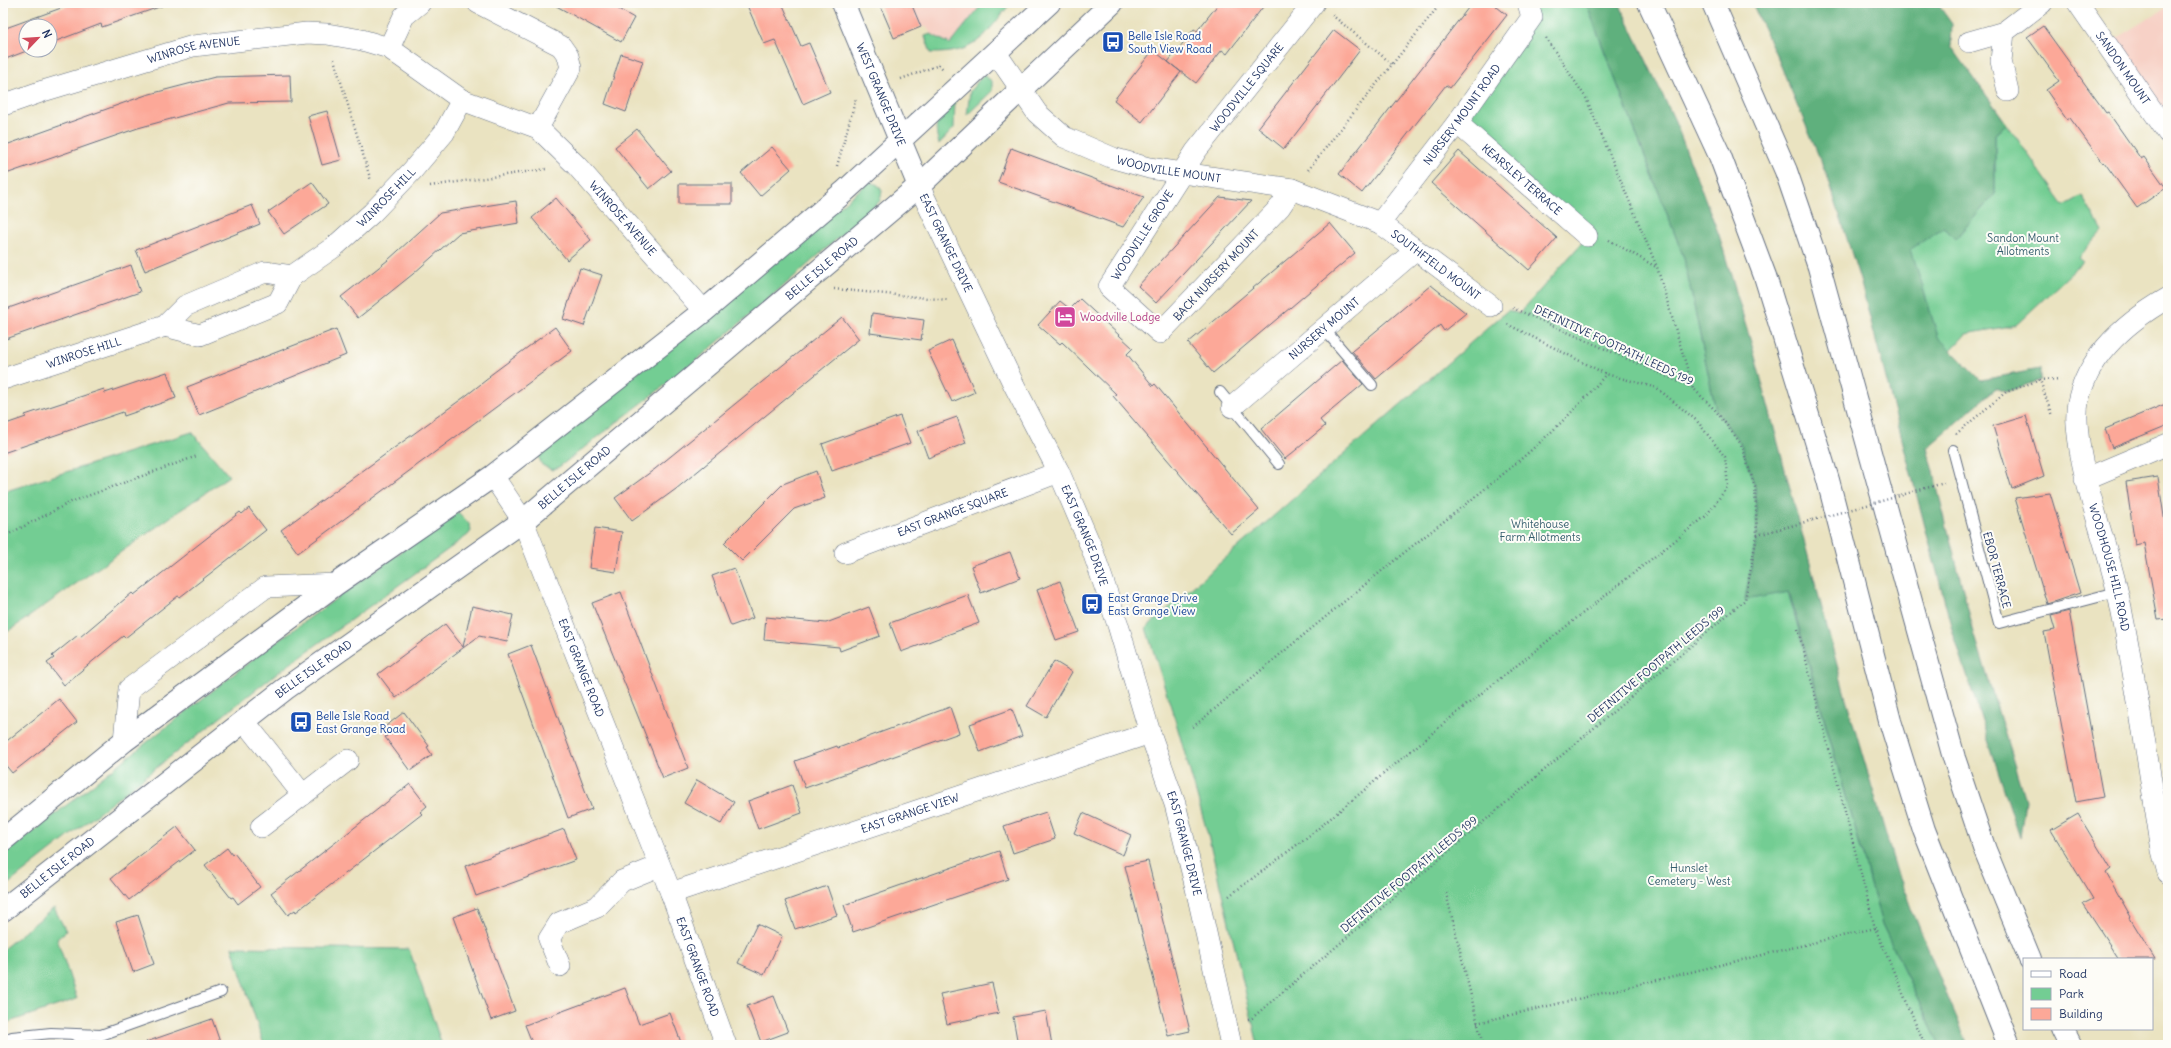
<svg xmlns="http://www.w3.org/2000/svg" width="2171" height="1048" font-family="Delius,sans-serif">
<rect width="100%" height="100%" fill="#fdfcf7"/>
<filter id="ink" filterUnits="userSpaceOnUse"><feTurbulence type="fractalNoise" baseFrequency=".025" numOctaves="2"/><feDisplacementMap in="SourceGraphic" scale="8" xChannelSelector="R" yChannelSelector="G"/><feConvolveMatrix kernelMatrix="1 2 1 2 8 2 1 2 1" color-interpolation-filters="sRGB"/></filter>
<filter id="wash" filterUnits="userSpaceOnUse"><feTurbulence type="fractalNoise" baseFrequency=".012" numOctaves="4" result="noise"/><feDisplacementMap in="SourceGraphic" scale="16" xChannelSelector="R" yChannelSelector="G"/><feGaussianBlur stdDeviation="0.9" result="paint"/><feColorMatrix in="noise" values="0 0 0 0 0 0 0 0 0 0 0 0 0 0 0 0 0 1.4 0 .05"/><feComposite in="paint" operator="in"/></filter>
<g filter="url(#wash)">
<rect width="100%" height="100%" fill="#eae3c1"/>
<g fill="#f7d1c6">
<polygon points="879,3 983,3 950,44 931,34 927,27 921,27"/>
<polygon points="2168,6 2168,133 2107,44"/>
</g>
<g fill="#73cd93" stroke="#477e78">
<path d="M983 3H1011C984 35 978 54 931 53L925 36 931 34 950 44Z"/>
<polygon points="1528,3 1586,3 1684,258 1716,411 1741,444 1755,487 1757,535 1745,599 1788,592 1882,924 1940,1045 1258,1045 1208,835 1177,726 1146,628 1508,310 1519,314 1587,237 1457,123"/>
<polygon points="983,75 992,81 992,91 967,115 970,91"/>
<path d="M955 99 954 128 939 144C932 121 939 114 955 99Z"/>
<polygon points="2007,124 2064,206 2082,196 2102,231 2078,258 2083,262 2016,325 1966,334 1951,350 1938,337 1910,249 1944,227 1955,239 1995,194 1995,134"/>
<polygon points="871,182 878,185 882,191 880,201 788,282 686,369 559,467 552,470 542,465 539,458 541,451 868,183"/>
<polygon points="192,432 229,476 3,635 3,492"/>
<polygon points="458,512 470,525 471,531 468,535 272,677 3,888 3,855 257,656 453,514"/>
<polygon points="54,908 66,931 57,939 77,999 3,1024 3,949"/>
<polygon points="232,947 409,949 442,1045 264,1045"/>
</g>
<g fill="#5eb07d" stroke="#3c706e">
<polygon points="1586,3 1619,3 1675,121 1719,235 1753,349 1845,695 1898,876 1968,1045 1940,1045 1882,924 1789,592 1745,600 1757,535 1755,487 1741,444 1716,411 1684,258"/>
<polygon points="1752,3 1937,3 1952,24 1951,46 2007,124 1995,134 1995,194 1955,239 1944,227 1911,249 1938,337 1981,380 2040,369 2040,380 2006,392 1996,388 1927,448 1973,629 2025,800 2020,838 1953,633 1860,280 1828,178 1778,59"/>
</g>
<g id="blocks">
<g fill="#fca898">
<polygon points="75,3 161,3 162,6 102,27 101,24 51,43 50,26 26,26 26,50 29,50 3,60 3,29"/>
<polygon points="551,3 608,3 634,18 621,42"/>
<polygon points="746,3 782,3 801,46 809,43 830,92 803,104 775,40 764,44"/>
<polygon points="879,3 911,3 921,27 894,38"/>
<polygon points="1219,3 1266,3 1227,54 1222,50 1196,83 1168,62 1194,29 1197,31"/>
<polygon points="1472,3 1492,3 1507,15 1450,88 1446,85 1362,193 1339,174"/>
<polygon points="2043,26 2106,113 2108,112 2141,159 2144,157 2166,188 2137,208 2104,162 2103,163 2070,118 2067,120 2046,90 2059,81 2027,37"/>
<polygon points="1334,30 1360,50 1284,149 1258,128"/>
<polygon points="1153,50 1181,72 1142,122 1114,100"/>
<polygon points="621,54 643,61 626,112 605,104"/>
<polygon points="290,75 291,102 229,103 138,128 3,175 3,146 146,95 215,77"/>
<polygon points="327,111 341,160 322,165 308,116"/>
<polygon points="637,129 671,171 649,189 615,147"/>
<polygon points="772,147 791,169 760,196 741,173"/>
<polygon points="1011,148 1097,180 1144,197 1123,227 1063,205 998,182"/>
<polygon points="1459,151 1557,238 1529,270 1431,183"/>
<polygon points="312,182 328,204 284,234 268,212"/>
<rect x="679" y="184" width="53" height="20"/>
<polygon points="1220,197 1251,201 1156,303 1138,286"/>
<polygon points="556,198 591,240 567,260 532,218"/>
<polygon points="516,201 519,223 459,233 413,274 358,318 341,297 388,260 440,213"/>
<polygon points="252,205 260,224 145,271 136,250"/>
<polygon points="1330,223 1355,253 1213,373 1188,343"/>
<polygon points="131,265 140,292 3,340 3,310"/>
<polygon points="580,268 602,275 584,326 563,319"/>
<polygon points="1431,285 1466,313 1444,331 1440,325 1376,379 1352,351"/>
<polygon points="1080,299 1133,348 1127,354 1153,386 1155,384 1259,510 1231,534 1113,396 1116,394 1062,342 1060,344 1038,325 1060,301 1070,309"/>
<polygon points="872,313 924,320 921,340 870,333"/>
<polygon points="842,317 859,339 676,489 632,521 615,498 655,469"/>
<polygon points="555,327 572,351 298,553 281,530 463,398 490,377 489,376"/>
<polygon points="336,329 346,355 199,415 187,387"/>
<polygon points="952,340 975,392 952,402 928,351"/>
<polygon points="1342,360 1363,384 1320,420 1325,426 1285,459 1261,429"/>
<polygon points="167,372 176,398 124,416 123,412 3,453 3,425 26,417 25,415 104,389 105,393"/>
<polygon points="2168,403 2168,425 2112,448 2105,429"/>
<polygon points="900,416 910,443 832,471 822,444"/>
<polygon points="2026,416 2044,476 2012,489 1993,426"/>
<polygon points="957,417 966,443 928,458 918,431"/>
<polygon points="816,471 825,498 794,509 742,561 724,543 783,484"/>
<polygon points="2158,477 2168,543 2168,619 2158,620 2144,543 2135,545 2126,482"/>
<polygon points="2050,493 2080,593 2047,604 2015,498"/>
<polygon points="249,508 266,530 180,597 178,596 125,638 123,636 64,685 47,663 54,658 52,656 78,635 80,637 132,593 134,595 240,512 242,514"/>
<polygon points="595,528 622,532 616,572 589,568"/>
<polygon points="1010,552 1020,578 981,593 971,566"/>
<polygon points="734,568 753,618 731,626 712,576"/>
<polygon points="1060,581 1079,632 1056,640 1037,590"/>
<polygon points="621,592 688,768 663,778 592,603"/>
<polygon points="968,595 979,623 901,652 890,623"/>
<polygon points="472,606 513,615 507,642 479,636 396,698 378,674 445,624 463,647"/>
<polygon points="869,607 880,636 840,651 839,647 764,640 766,617 826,623"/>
<polygon points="2069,611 2103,797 2076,802 2044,632 2055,630 2051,616"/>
<polygon points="531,645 592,809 568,818 508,654"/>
<polygon points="1054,661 1072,672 1046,717 1027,706"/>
<polygon points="59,699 77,722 12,773 3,762 3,744"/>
<polygon points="950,707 959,733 805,788 795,761 837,746 838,748"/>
<polygon points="1012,709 1022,736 980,752 970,724"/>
<polygon points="404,712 429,746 427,747 432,755 410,771 385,737 387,736 382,729"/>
<polygon points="697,780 734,802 721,824 684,803"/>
<polygon points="410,784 427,806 420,812 422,814 296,912 295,910 288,915 271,893"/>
<polygon points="792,785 802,813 758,829 748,801"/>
<polygon points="1046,812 1055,839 1013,853 1004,826"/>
<polygon points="1083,813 1131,835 1123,855 1074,833"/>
<polygon points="2078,814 2111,869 2106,873 2131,917 2130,918 2155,959 2119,959 2083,904 2093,899 2051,830"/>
<polygon points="177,827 195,850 129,900 111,878"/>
<polygon points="564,829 576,860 476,896 465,866"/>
<polygon points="227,848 232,855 234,853 260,887 238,904 233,897 231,898 205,865"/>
<polygon points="999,851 1008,879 853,932 844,905"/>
<polygon points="1148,861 1190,1031 1168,1036 1125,866"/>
<polygon points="827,886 837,915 795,929 785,901"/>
<polygon points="477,908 515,1011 491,1020 453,917"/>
<polygon points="138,915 154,964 133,972 116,922"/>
<polygon points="757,924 782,936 764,975 738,963"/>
<polygon points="992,983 999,1013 947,1024 940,994"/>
<polygon points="625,988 639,1024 670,1013 682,1045 533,1045 525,1025"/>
<polygon points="774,996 788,1032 761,1042 747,1006"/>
<polygon points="1046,1011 1052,1045 1018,1045 1013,1017"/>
<polygon points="212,1019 221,1045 146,1045 146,1042"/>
</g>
</g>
</g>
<g filter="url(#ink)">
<use href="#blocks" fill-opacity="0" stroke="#636e81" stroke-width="1"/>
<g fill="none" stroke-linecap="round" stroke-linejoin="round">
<g stroke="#636e81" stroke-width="12">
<g id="lane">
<polyline points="1324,329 1372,385"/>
<polyline points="1220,392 1279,464"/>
<polyline points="1953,450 1999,623 2117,592"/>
<polyline points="73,1034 91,1045"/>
<polyline points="3,1041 12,1037 51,1033 101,1035 221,992"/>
</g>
</g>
<g stroke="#636e81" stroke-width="22">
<g id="street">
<polyline points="478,3 561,46 568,56 571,68 538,128"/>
<path id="s1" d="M2078 3 2168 133"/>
<polyline points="1969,42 2004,32"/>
<polyline points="389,48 404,16 420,3"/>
<path id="s2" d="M996 53 1037 113 1064 137 1113 158 1149 168 1292 189 1380 223 1491 306"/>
<polyline points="2008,91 2001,61 2004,32 2042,3"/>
<path id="s3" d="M3 105 43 91 193 46 307 33 327 34 362 40 389 48 462 100 538 128 576 165 704 311"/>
<path id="s4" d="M1457 123 1587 236"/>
<path id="s5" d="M919 186 1014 385 1059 472 1092 549 1118 625 1150 733 1175 804 1196 888 1231 1045"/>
<path id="s6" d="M1292 189 1280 207 1160 333 1109 287 1196 151 1314 3"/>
<path id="s7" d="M1380 223 1457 123 1532 17 1528 3"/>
<path id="s8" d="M2168 298C2128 321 2088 355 2078 402 2075 418 2078 435 2080 450 2088 499 2107 545 2118 594 2136 678 2148 764 2162 850L2168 873"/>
<path id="s9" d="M165 326 200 335 278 303 292 276 334 247 372 213 412 171 444 133 462 100"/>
<path id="s10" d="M3 379 165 326 185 306 265 272 292 276"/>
<path id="s11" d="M1232 407 1416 250"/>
<path id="s12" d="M493 476 523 521 671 893 726 1045"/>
<polyline points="2085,479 2168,444"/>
<path id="s13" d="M845 553 1059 472"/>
<polyline points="244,721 303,795"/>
<polyline points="124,741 129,689 266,587 336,584"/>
<polyline points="261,827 348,760"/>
<path id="s14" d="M671 893 1150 733"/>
<polyline points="560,966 549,939 559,923 597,907 622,881 659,866"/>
</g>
</g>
<g stroke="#636e81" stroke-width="24">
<g id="secondary">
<path id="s15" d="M843 3 919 186"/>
<polyline points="3,840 124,741 336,584 493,476 704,311 844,192 1049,3"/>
<path id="s16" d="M3 910 285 689 523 521 919 186 1112 3"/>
</g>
</g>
<g stroke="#636e81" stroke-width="24">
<g id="highway">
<polyline points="1649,3 1720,156 1765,276 1828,480 1890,721 1924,830 2009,1045"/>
<polyline points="1713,3 1786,171 1819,267 1954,758 1985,850 2030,959"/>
<polyline points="2062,1029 2070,1045"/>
</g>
</g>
<g stroke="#636e81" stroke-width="2.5" stroke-dasharray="1 3" stroke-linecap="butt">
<polyline points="1332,15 1392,64"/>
<polyline points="1546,38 1586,98 1657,267 1693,388"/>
<polyline points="334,59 371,181"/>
<polyline points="901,79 939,65 943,69"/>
<polyline points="837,166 856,98"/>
<polyline points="1308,170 1441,3"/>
<polyline points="430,186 546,169"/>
<polyline points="1609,240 1656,267"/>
<polyline points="834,289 948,300"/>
<polyline points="2040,380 2060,379"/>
<polyline points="1956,434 2006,392 2040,380 2052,416"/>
<polyline points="1905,494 1944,483"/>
<polyline points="1757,535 1813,520"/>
<polyline points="3,537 71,502 197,456"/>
<polyline points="1798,629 1875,928"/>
<path d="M1193 727C1265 667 1337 607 1410 548 1478 494 1551 441 1606 374"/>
<polyline points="1446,893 1483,1045"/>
<polyline points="1229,896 1314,832 1454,715 1706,516 1728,486 1725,457 1697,421 1657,388 1606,374 1505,323"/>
<polyline points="1248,1019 1252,1018 1745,600 1757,535 1755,487 1741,444 1716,411 1693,388 1513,308"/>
<polyline points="1477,1023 1875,928 1925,1045"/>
<polyline points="1279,1041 1279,1045"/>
</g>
<use href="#lane" stroke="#fff" stroke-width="10"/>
<use href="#street" stroke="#fff" stroke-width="21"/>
<use href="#secondary" stroke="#fff" stroke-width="22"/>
<use href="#highway" stroke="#fff" stroke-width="22"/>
<polyline stroke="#636e81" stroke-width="2.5" stroke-dasharray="1 3" stroke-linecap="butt" points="1813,520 1903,495"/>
</g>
</g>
<defs>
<g id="bus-square" transform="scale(1.15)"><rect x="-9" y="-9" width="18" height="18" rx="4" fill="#1a4fb4" stroke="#fdfcf7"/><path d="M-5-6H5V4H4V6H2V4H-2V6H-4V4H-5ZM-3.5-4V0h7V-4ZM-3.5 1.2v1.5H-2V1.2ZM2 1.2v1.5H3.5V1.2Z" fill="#fff"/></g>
<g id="hotel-square" transform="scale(1.15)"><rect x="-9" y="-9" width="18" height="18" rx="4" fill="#d1479c" stroke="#fdfcf7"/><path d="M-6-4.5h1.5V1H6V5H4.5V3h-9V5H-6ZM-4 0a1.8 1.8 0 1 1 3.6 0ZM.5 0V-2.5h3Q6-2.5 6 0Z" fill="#fff"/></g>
</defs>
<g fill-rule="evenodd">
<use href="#bus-square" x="1113" y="42"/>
<use href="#hotel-square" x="1065" y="317"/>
<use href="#bus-square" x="1092" y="604"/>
<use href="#bus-square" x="301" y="722"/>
</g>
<g text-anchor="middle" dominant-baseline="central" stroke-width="4" stroke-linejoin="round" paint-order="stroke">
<g font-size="11" fill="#164399" stroke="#fdfcf7" text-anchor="start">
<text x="1128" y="36">Belle Isle Road<tspan x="1128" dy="13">South View Road</tspan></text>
<text x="1108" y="598">East Grange Drive<tspan x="1108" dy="13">East Grange View</tspan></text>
<text x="316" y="716">Belle Isle Road<tspan x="316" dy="13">East Grange Road</tspan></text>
</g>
<g font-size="11" fill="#1b2f5e" stroke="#fdfcf7">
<text stroke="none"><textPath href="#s3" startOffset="199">WINROSE AVENUE</textPath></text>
<text stroke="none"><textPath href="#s1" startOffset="79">SANDON MOUNT</textPath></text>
<text stroke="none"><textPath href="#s6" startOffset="507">WOODVILLE SQUARE</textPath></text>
<text stroke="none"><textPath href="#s15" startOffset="99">WEST GRANGE DRIVE</textPath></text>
<text stroke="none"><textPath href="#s7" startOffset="136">NURSERY MOUNT ROAD</textPath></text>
<text stroke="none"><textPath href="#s2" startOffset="219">WOODVILLE MOUNT</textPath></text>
<text stroke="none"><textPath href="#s4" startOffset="86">KEARSLEY TERRACE</textPath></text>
<text stroke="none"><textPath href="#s9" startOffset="274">WINROSE HILL</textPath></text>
<text stroke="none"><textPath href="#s3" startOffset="692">WINROSE AVENUE</textPath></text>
<text stroke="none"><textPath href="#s6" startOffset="326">WOODVILLE GROVE</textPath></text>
<text stroke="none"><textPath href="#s5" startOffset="63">EAST GRANGE DRIVE</textPath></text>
<text stroke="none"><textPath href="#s2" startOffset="508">SOUTHFIELD MOUNT</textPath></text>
<text stroke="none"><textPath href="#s16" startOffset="1041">BELLE ISLE ROAD</textPath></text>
<text transform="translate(1216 275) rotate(-47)">BACK NURSERY MOUNT</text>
<text stroke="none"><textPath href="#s11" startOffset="121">NURSERY MOUNT</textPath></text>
<text transform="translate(1614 345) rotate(25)">DEFINITIVE FOOTPATH LEEDS 199</text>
<text stroke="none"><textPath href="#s10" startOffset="85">WINROSE HILL</textPath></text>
<text stroke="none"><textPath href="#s16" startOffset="717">BELLE ISLE ROAD</textPath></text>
<text stroke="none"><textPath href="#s13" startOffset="115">EAST GRANGE SQUARE</textPath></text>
<text stroke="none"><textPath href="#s5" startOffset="387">EAST GRANGE DRIVE</textPath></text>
<text stroke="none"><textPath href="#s8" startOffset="311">WOODHOUSE HILL ROAD</textPath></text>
<text transform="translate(1997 570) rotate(75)">EBOR TERRACE</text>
<text transform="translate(1656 664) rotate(-40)">DEFINITIVE FOOTPATH LEEDS 199</text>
<text stroke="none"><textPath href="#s12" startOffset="212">EAST GRANGE ROAD</textPath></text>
<text stroke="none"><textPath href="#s16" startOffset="393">BELLE ISLE ROAD</textPath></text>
<text stroke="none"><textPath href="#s14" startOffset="252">EAST GRANGE VIEW</textPath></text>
<text stroke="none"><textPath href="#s5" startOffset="711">EAST GRANGE DRIVE</textPath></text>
<text stroke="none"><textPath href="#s16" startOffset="69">BELLE ISLE ROAD</textPath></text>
<text transform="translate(1409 874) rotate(-40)">DEFINITIVE FOOTPATH LEEDS 199</text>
<text stroke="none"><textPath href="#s12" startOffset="533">EAST GRANGE ROAD</textPath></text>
</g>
<g font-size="11" fill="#355e6e" stroke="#fdfcf7">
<text x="2023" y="238">Sandon Mount<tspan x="2023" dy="13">Allotments</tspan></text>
<text x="1540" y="524">Whitehouse<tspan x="1540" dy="13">Farm Allotments</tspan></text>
<text x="1689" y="868">Hunslet<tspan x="1689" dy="13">Cemetery - West</tspan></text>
</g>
<g font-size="11" fill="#b23c85" stroke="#fdfcf7" text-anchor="start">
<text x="1080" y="317">Woodville Lodge</text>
</g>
</g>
<rect width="2171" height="1048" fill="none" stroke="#fdfcf7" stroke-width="16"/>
<rect x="2023" y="958" width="130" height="72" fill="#fdfcf7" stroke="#a3aaba"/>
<rect x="2031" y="971" width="20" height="6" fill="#ffffff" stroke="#a3aaba"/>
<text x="2059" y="978" font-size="12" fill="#1b2f5e">Road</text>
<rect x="2031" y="988" width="20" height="12" fill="#73cd93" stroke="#a3aaba"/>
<text x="2059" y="998" font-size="12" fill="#1b2f5e">Park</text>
<rect x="2031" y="1008" width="20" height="12" fill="#fca898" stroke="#a3aaba"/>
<text x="2059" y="1018" font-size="12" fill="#1b2f5e">Building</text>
<g transform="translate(38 38) rotate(65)"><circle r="19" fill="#fdfcf7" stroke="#a3aaba"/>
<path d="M0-3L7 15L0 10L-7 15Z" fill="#d1495b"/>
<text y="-6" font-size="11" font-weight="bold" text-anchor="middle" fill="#1b2f5e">N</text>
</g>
</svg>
